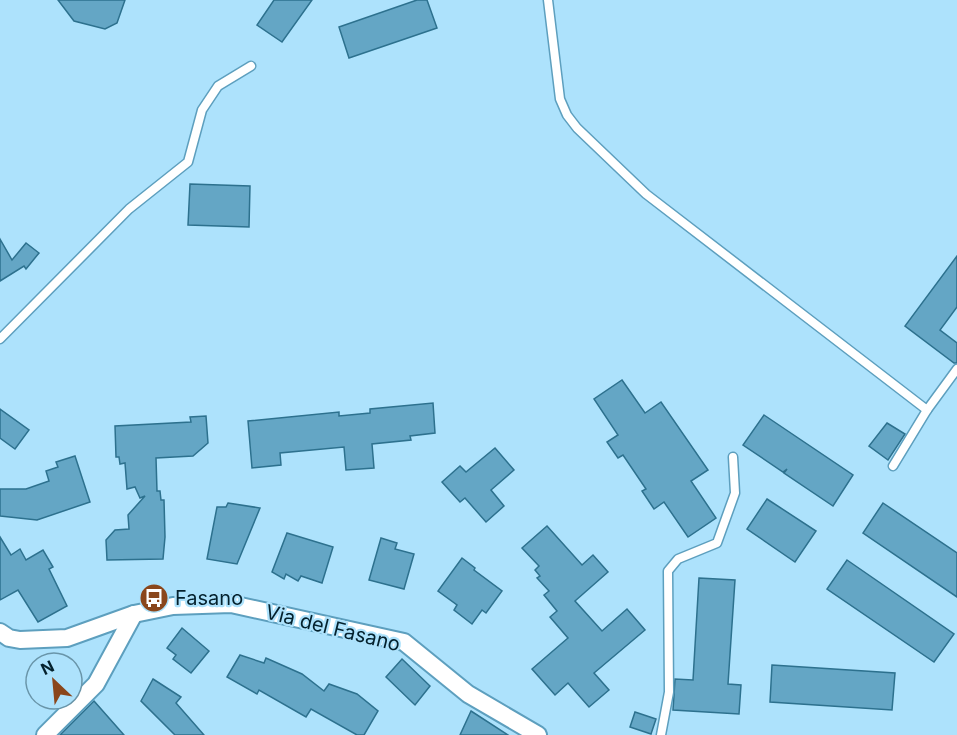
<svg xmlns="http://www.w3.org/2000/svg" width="957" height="735" font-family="Inter,sans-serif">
<rect width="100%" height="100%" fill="#ade2fc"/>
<g fill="#64a6c5" stroke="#2d718e" stroke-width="1.5">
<polygon points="58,0 125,0 117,23 105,29 74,21"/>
<polygon points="274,0 312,0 282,42 257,25"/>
<polygon points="417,0 427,0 437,28 349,58 339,27"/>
<polygon points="190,184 250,186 249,227 188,225"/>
<polygon points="0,239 12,260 26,243 39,253 26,269 24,266 0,281"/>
<polygon points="957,256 957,307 940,330 957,343 957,363 954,363 905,326"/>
<polygon points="622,380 645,413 661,402 708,470 691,481 716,518 688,537 664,502 654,509 642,491 646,489 623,455 618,458 607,442 618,435 594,399"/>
<polygon points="433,403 435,433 410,436 411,440 372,444 374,468 346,470 344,447 280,453 281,465 252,468 248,421 339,412 339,416 370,413 370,409"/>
<polygon points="0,409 29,430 15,449 0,438"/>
<polygon points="764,415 853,475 833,506 784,473 787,469 783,472 743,445"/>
<polygon points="206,416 208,443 193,456 156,458 157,491 160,491 161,500 164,500 165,537 163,559 107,560 106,540 115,530 129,529 128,515 145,496 140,498 135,487 127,489 125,463 120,464 119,457 116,457 115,426 191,422 190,417"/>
<polygon points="887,423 905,434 888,460 869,446"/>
<polygon points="495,448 514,470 491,490 504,506 486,522 465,498 460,502 442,482 460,466 466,472"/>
<polygon points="75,456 90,502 37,520 0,516 0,489 26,489 49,481 46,471 58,467 56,462"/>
<polygon points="767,499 816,531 795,562 747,529"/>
<polygon points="228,503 260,508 237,564 207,559 217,507 226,507"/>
<polygon points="883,503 957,553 957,597 863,533"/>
<polygon points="547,526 582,565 593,555 608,572 575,601 602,631 627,609 645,630 594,673 609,690 589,707 568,683 555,695 532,669 568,638 550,617 557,611 544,595 549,591 537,578 540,576 535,570 539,566 522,548"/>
<polygon points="287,533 333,547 322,583 301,576 298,581 286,574 284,579 272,572"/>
<polygon points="0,537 11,555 20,549 26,560 43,550 53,567 49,569 67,606 38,622 18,590 0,600"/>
<polygon points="381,538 397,543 395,549 414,554 404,589 369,580"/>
<polygon points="462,558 475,568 474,570 502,591 486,613 482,610 472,624 454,610 457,605 438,591"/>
<polygon points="847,560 954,634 934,662 827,589"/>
<polygon points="699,578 735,580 728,684 741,685 739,714 673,710 675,679 693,680"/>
<polygon points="182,628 209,651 191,673 173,659 176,655 167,648"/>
<polygon points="240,655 264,663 266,658 302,674 324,691 329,684 357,694 378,711 364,735 357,735 311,709 306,717 259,690 257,694 227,677"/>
<polygon points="402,659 430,686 415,705 386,677"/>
<polygon points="772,665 895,673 892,710 770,702"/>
<polygon points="153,679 181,697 176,703 204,735 175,735 141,701"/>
<polygon points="94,701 124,735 60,735"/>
<polygon points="471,711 508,735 460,735"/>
<polygon points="635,712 656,719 651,734 630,727"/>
</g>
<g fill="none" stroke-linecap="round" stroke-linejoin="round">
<g stroke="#5d9fbe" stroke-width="11">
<g id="lane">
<polyline points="548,0 560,99 567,115 577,128 646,194 927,410"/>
<polyline points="0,339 129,209 188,162 202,110 218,86 251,66"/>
<polyline points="893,466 927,410 957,369"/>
<polyline points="661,735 669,692 668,571 678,559 717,543 735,493 733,457"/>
</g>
</g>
<g stroke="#5d9fbe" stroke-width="20">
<g id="street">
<polyline points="0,632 9,638 20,640 67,638 134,614 173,606 231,604 404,642 468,694 538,735"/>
<polyline points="45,735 96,684 134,614"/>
</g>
</g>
<use href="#lane" stroke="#fff" stroke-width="8"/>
<use href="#street" stroke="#fff" stroke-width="16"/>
</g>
<defs>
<g id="bus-disc" transform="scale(1.5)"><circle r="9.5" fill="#8a461b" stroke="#ade2fc"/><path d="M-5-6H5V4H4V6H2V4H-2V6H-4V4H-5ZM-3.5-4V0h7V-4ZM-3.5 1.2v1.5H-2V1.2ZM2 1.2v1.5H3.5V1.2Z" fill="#fff"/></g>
</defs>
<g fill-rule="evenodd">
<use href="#bus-disc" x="154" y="598"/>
</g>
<g text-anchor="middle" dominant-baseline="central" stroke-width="4.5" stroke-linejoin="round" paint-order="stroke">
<g font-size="20" fill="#04212d" stroke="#ade2fc" text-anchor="start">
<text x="175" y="598">Fasano</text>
</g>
<g font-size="20" fill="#04212d" stroke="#ade2fc">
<text transform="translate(333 628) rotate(14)">Via del Fasano</text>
</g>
</g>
<g transform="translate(54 681) rotate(334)"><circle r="28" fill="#ade2fc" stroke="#6995a9" stroke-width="1.5"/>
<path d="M0-4.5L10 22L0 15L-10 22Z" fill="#8a461b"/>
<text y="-9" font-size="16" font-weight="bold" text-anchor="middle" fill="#04212d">N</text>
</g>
</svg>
